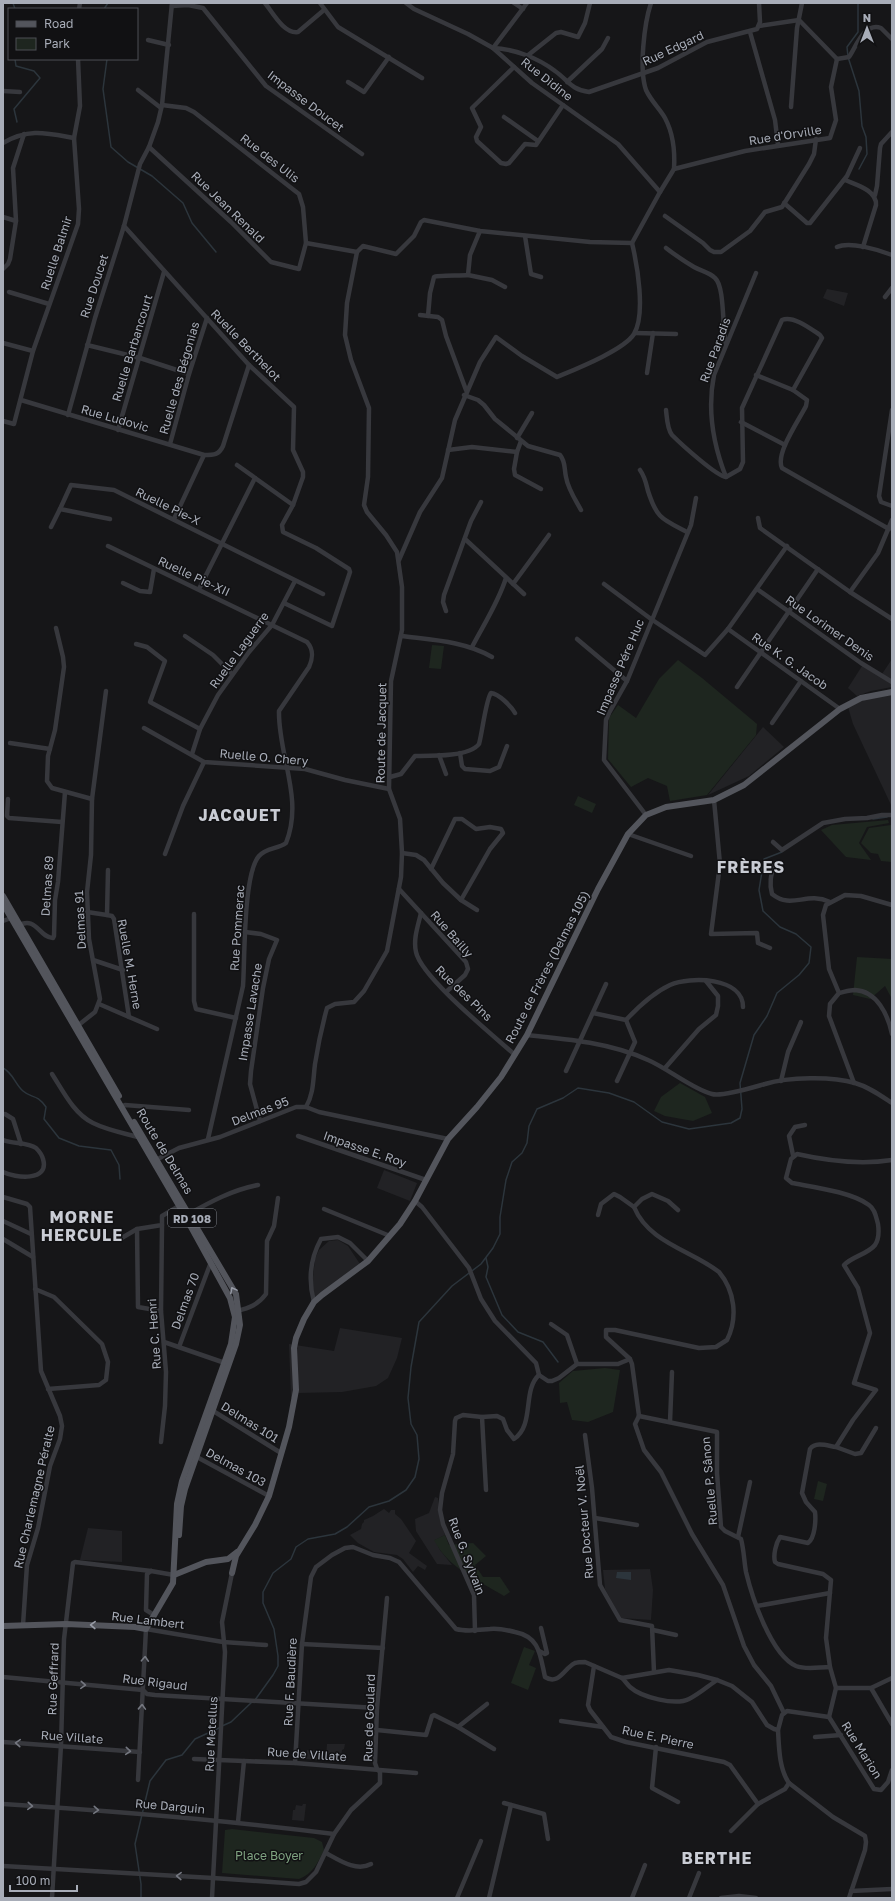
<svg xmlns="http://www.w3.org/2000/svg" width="895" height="1901" font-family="'Golos Text',sans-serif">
<rect width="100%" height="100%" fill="#161618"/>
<g fill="#222225">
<polygon points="827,289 848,293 844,306 823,298"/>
<polygon points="892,659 892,687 871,691 857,696 848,688 864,663 882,674"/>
<polygon points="892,694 892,807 853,724 848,707 868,698"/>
<polygon points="763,727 784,747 749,776 708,795"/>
<polygon points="384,1170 417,1183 410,1201 377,1188"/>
<polygon points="338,1240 348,1246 360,1264 315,1297 312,1286 315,1259 319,1250 329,1241"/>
<polygon points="340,1328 402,1338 397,1358 388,1378 376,1386 342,1392 298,1393 297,1400 291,1398 289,1344 334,1351"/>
<polygon points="435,1497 438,1498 440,1520 445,1535 435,1540 440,1550 452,1565 437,1564 416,1531 415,1519 429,1513"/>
<polygon points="384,1509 389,1513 391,1510 395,1510 395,1514 401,1519 416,1541 409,1553 427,1566 425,1570 418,1566 413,1572 403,1559 397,1555 374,1552 358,1543 350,1535 361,1529 362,1524 364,1522 364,1520 373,1516"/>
<polygon points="88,1528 122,1531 122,1562 80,1560"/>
<polygon points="650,1569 653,1590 651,1620 621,1618 605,1589 603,1570"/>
<polygon points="327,1744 345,1744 344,1749 342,1750 341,1758 326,1757"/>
<polygon points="307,1750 319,1751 317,1760 306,1759"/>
<polygon points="303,1804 306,1804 304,1821 292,1820 293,1810 295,1810 296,1805 302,1806"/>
</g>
<g fill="#1e261f">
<polygon points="432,645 444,646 441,669 429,668"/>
<polygon points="678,660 702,678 757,724 756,735 707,795 670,801 667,786 648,778 631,787 608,759 609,718 618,705 636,718 659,679"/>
<polygon points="578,796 596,804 592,813 574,805"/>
<polygon points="888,820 889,823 867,827 859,843 871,860 846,857 821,830 832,825"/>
<polygon points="891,825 892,862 881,861 878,854 871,853 861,843 869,828"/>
<polygon points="857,957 892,959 892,999 885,986 870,999 853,995"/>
<polygon points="680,1083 705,1097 712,1113 693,1121 665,1116 654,1111 661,1097"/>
<polygon points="605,1368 620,1370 613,1412 588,1422 572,1420 567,1402 560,1403 559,1383 573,1371"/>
<polygon points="818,1481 827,1484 823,1501 814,1499"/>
<path d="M445 1535 449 1545 473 1543 486 1556 475 1565 483 1577H500L510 1592 504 1596C478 1580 448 1568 434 1540Z"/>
<polygon points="524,1647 535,1651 529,1665 536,1668 528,1690 511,1683"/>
<path d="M232 1829 314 1838 322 1842 324 1850C318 1862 313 1874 299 1879L222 1873 225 1830Z"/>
</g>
<polygon fill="#2c353c" points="617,1572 631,1572 631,1580 616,1578"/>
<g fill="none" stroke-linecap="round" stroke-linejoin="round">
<g stroke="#2c353c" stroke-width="1.5">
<polyline points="13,3 15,9"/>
<polyline points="858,3 858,32 847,47 848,57 859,91 862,126 866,137 867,154 859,169"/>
<polyline points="104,9 108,3"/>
<polyline points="15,59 16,66 34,71 40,78 14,109 17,122"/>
<polyline points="107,59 103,89 111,147 128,162 152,176 183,203 192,223 216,252"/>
<polyline points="873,819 887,817"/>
<path d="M3 1068C13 1073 15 1084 23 1091 32 1099 36 1093 46 1107L44 1119 59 1138 79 1146 111 1150 119 1165 120 1179"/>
<polyline points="486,1258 488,1267 486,1277 502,1315 518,1332 543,1342 558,1362"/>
<polyline points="255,1700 273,1675 278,1666 278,1656 274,1629 263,1603 263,1592 273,1573 291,1559 296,1547 308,1539 335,1534 347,1527 369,1507 389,1501 406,1490 415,1477 419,1459 417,1435 411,1424 408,1398 411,1367 419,1322 452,1286 481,1264 493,1248 500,1234 500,1217 506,1180 512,1162 522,1153 527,1143 529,1126 537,1109 563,1098 578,1088 609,1093 634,1102 662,1122 689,1129 731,1123 740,1118 742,1109 740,1083 754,1035 767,1016 777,993 799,975 809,963 811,947 796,934 780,927 763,911 759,890 764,859 782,852"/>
<polyline points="222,1726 231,1722 252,1702"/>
<polyline points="141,1898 141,1884 135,1844 150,1781 166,1760 182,1755 195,1739 219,1728"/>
</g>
<g stroke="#37383d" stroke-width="4.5">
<path d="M265 3C273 13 284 34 298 32L324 10"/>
<polyline points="320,3 338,27 422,78"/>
<polyline points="406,3 414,9 468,34 493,48 532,83 618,144 660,192"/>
<polyline points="514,3 523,9"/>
<path d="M651 3C644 24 639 70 646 90 651 101 660 109 665 118 673 133 675 153 674 169"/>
<polyline points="172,6 188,5 203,8 266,86 362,154"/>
<polyline points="79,9 80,3"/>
<polyline points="759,26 799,20 837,59"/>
<polyline points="750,32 775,120 778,145"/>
<polyline points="148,40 169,45"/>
<path d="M493 48C515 49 538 58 555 71 568 80 571 90 589 92L658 68 707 42 757 29 760 22 759 3"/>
<polyline points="493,48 527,3"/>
<polyline points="527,56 556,33 561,32 578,37 585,23 590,3"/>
<polyline points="514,67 472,108 481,127 476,137 477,141 501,163 506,164 509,163 525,144 536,145 563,105"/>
<polyline points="348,82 364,92 389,57"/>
<polyline points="567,82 602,49 608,38"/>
<polyline points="138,90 161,108"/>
<polyline points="3,91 20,92"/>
<polyline points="791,107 797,28 802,3"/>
<polyline points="504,117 538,141"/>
<path d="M3 143C29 128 46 133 74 138"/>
<polyline points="149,147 231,222 271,262 299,269 306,243 303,207 299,194 194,112 186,108 162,105"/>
<path d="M845 180C856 185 877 190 876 205L863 247"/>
<polyline points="875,195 877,186 880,148 881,144 892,132"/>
<polyline points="784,203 807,223 810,223 847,176 860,148"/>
<polyline points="665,216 703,243 710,250 714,252 721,252 750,231 765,212 782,207 809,164 814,154 816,139"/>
<polyline points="3,217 16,221"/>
<polyline points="124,226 249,365 294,407 293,450 303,472 303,477 293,505 282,525 283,532 316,548 349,569 350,572 332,626 284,603"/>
<polyline points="480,231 470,255 468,275 492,280 505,287"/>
<polyline points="525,236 531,274 541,277"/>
<polyline points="306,243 357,252"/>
<path d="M632 243 660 192 674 169 745 151 830 138 836 120 831 87 837 59 849 57C856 47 864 22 881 28L892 39"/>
<path d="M837 247C850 241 879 250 892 255"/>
<path d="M666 248C675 255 684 261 694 267 701 271 709 272 715 278 725 287 722 328 726 344"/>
<polyline points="3,269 8,264 10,259 16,221 13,168 24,134"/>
<path d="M756 273 714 375C707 410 713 444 726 477L740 469 743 462 742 408 782 320C793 315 811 329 820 335L822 338 793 390"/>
<polyline points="9,292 49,304"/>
<polyline points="885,297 892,288"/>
<polyline points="420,315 438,317 442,320 446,336 466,390"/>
<path d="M428 316 430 293 434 277C437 275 462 276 468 275"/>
<polyline points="635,333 676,334"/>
<polyline points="3,343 33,351"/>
<polyline points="87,345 140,358 189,374"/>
<polyline points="647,373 653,333"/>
<path d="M756 375 793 390 807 400 806 406C799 420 775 454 782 468L889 529"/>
<path d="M464 395 478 400 484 405 495 419 528 446 560 455C566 462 564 469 566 477 568 489 575 499 581 510"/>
<path d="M21 400 204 455C214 455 219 455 223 446L249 365"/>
<path d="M666 410C667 418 667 429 672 435 680 443 716 476 726 477"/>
<polyline points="892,410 879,496 881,502 892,506"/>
<polyline points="68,415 95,318 124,226 140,164 149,147 158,122 162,105 172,3"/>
<polyline points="3,421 14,424 33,351 78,224 79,209 74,138 80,106 78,59"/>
<polyline points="741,422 785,445"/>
<polyline points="118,430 164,272"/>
<polyline points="517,438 532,413"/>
<polyline points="170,444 189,374 207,318"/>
<polyline points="448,450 472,447 517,452 521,441"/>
<polyline points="517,452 514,469 515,475 541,489"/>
<polyline points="237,465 293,505"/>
<path d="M640 470C645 477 646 483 648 491 657 519 662 519 687 532"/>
<polyline points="758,518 760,528 850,592 892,619"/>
<polyline points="110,519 60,509 71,485 114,490 323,594"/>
<polyline points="174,519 204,455"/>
<polyline points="51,527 60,509"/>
<polyline points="465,539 524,594"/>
<path d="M108 546 307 642C314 650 313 658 309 667L279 711C278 755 304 799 286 843 278 849 266 848 259 856 243 874 245 959 243 986L208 1139"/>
<path d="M399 560 420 512 442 478 455 420 480 362 496 337 522 356 557 377C576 369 624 350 634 334 646 314 637 264 632 243"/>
<polyline points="123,583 140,591 150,592 154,569"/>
<polyline points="513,584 549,535"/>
<polyline points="604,584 651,619 705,655 728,629 787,546"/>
<polyline points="199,589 255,478"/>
<polyline points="757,589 861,663 892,682"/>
<polyline points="850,592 878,553 892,520"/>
<polyline points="446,611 443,602 444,595 471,521 481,502"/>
<polyline points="56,628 63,657 64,667 55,730 48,756 47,781 52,788 92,799"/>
<polyline points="728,629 840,709"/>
<polyline points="185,636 213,655 232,674"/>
<path d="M401 636C432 640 464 641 492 657"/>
<polyline points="577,639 627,681"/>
<polyline points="136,644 147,647 165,661 150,702 200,729"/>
<path d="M472 647C484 624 498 603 506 578"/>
<polyline points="737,687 818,569"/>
<polyline points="772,723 801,681"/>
<polyline points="144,728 204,762 305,769 345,780 389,789"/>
<polyline points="10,743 50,749"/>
<polyline points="460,753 462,766 465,769 490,771 499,767 507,746"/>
<polyline points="192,754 200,729 218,695 249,652 272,625 295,581"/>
<polyline points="439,755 446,774"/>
<path d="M390 777 401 774 415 756C431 756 469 757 479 744 482 734 486 699 491 693 499 694 511 706 515 713"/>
<polyline points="8,799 7,816 9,818 62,822"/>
<polyline points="714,800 720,864 711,934 757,933 758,943 770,948"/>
<polyline points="646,815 604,760 606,720 609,713 627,681 691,525 696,498"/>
<polyline points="628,834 691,856"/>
<polyline points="773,842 782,850 823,823 845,819 867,818 882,815 892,815"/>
<polyline points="402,853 416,855 424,860 443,883 461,900 477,910"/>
<polyline points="165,854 183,806 204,762"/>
<path d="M774 865C771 875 769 883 772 894 792 910 806 891 830 902"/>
<polyline points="431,869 455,819 462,819 476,829 490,827 501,829 503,833 490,849 461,900"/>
<polyline points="108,870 107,915 112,916 114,919 129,1017"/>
<polyline points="399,889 466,962 468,969 465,975 446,992"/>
<polyline points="87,912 107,915"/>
<path d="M421 913C418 926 413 939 416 952 421 977 494 1036 515 1055"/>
<polyline points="194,914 194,1001 196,1009 236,1018"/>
<polyline points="3,921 11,918"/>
<path d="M17 926C37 915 38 937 53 938L54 936 55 900 58 882 65 792"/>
<polyline points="245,932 261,934 277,940 269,959 263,988 251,1071 250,1084 260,1121"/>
<polyline points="93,960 123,970"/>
<path d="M839 993C844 992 850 990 855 990 877 991 888 1015 892 1034"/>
<polyline points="99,1004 157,1029"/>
<polyline points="593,1013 626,1020 635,1042 617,1081"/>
<path d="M626 1020C639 1006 653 993 670 985 690 976 743 977 743 1007"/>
<polyline points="76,1027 95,1012 100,999 89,939 87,892 91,855 92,799 106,691"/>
<path d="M527 1035C568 1039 611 1043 648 1060 667 1068 694 1090 712 1094 722 1097 754 1087 765 1084 788 1077 832 1076 855 1083 869 1087 880 1095 892 1103"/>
<polyline points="665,1068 699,1029 716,1015 718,1006 718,996 706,981"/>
<polyline points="566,1071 606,984"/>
<path d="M52 1074C63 1091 74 1114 93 1123 107 1130 123 1133 138 1137"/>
<polyline points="781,1081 788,1052 801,1022"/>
<polyline points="854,1083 829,1016 830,1004 839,993 829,969 823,915 826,905 845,895 861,896 892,905"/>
<polyline points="121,1107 125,1105 189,1110"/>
<path d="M306 1107C314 1093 313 1079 315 1064 318 1045 322 1026 327 1008L335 1004 354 1002 364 991 387 951 401 877 402 853 400 819 389 789 391 681 402 630V587L397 552 386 535 367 512 364 505 368 477 369 408 351 360 345 335 347 303 357 252 363 246 396 254 414 236 421 222 424 220 480 231 590 242 632 243"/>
<polyline points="5,1114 13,1119 21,1144"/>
<polyline points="298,1136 426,1180"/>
<path d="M3 1140C13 1144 28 1142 36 1148 39 1151 42 1155 43 1159 50 1182 15 1178 3 1172"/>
<polyline points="793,1155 789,1136 795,1127 805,1125"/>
<polyline points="154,1161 179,1148 220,1137 296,1107 306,1107 319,1112 448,1139"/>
<polyline points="3,1197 27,1204 30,1207 41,1371 60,1416 62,1426 60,1439 50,1466 38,1528 27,1565 23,1625"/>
<polyline points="415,1201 422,1207 469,1268 481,1299 495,1321 536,1363 539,1375"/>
<polyline points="324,1209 390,1236"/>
<path d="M187 1215C210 1202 232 1190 258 1185"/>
<polyline points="598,1215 601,1204 614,1194 620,1197 634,1207"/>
<polyline points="3,1221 31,1234"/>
<polyline points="137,1229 138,1307 161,1311"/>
<polyline points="3,1239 33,1257"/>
<polyline points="120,1239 137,1229 162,1225 162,1216 179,1206"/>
<polyline points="35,1289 54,1297 102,1344 108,1362 106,1380 99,1385 48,1389"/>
<path d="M314 1302C308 1280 310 1259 321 1239L338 1237 350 1243 368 1261"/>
<path d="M237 1311C249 1308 258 1305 266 1294L267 1241 274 1226 278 1198"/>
<polyline points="551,1324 567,1335 577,1364"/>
<polyline points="164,1342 225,1363"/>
<polyline points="179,1347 211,1262"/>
<polyline points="539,1375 548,1381 552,1381 559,1378 577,1364 618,1364 630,1359"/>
<polyline points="210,1409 281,1453"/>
<path d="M639 1416 632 1364 630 1359 606 1337V1330H615L699 1348 716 1347 727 1340C738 1318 735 1291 719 1272 691 1250 649 1243 634 1207L642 1199 652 1194 668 1201 678 1210"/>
<path d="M639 1416 717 1432V1473L721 1527 725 1531 741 1539C744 1550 744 1561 746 1572 752 1597 771 1655 796 1666 806 1670 819 1667 830 1667"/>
<polyline points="639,1416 635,1424 644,1450 661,1472 692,1534 723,1585 744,1646 754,1665 771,1686 784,1713"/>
<polyline points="482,1417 486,1490"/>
<polyline points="670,1422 672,1372"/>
<polyline points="585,1435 592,1488 600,1585 620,1620 652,1626 654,1672"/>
<polyline points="161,1442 165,1406 166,1372 161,1311 162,1225"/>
<polyline points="836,1447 855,1454 861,1453 876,1428"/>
<polyline points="195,1456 269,1496"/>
<polyline points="595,1518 637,1525"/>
<polyline points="738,1537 750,1482"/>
<polyline points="151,1571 147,1574 146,1610 154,1615"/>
<polyline points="757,1606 830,1593"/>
<polyline points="653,1630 676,1635"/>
<path d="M475 1631 474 1595 443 1524 440 1510 442 1493 453 1454 455 1421 456 1418 463 1415 482 1417 497 1416 503 1419 507 1430 514 1439C535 1425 522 1390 539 1375"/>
<polyline points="302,1644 383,1648"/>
<polyline points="539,1651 545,1654 547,1653 541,1628"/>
<polyline points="594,1666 588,1705 590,1710 611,1737 626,1742 724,1762 730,1765 758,1804"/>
<polyline points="3,1677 143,1690 147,1694 155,1695 377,1708"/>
<path d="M622 1678C625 1681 627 1684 630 1687 641 1697 675 1706 689 1699 699 1694 708 1686 717 1680"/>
<polyline points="836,1688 871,1688 892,1678"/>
<polyline points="871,1688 892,1724"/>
<polyline points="829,1717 874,1789 881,1790 888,1782 892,1770"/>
<polyline points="561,1721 603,1727"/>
<polyline points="458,1727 494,1749"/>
<polyline points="377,1730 426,1735 432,1716 434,1715 458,1727 487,1704"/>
<path d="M778 1730C779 1747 779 1769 789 1783L833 1817 865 1836 866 1842 865 1850 849 1898"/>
<polyline points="815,1737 841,1735"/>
<polyline points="3,1742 140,1752"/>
<polyline points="656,1747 652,1788 678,1802"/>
<polyline points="194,1759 295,1763 416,1773"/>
<path d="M295 1763 302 1644 311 1577 316 1567 332 1555 345 1548 353 1547 373 1555 390 1558 399 1562 456 1629C467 1632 478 1630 490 1629 498 1628 507 1630 515 1632 540 1637 540 1655 545 1677 559 1686 564 1668 575 1663 578 1662 582 1662 585 1662L622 1678 669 1670 698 1675 717 1680 732 1686 752 1702 767 1725 774 1729 778 1730 782 1715 787 1711 829 1717 836 1688 830 1667 826 1638 831 1580 823 1574 778 1564 775 1562C773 1555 776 1543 780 1537L808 1543C815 1538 816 1520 815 1512L806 1502 802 1493 810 1449C816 1441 828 1446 836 1447L853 1420 876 1390 854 1383 870 1333 858 1288 844 1265C853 1256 868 1254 875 1245 879 1239 879 1231 878 1224 876 1217 875 1209 869 1205 852 1192 813 1187 792 1183L786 1178 791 1159 797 1154C828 1161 860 1165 892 1160"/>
<polyline points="138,1780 146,1629 223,1642 266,1645"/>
<polyline points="504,1803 544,1814 548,1839"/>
<path d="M3 1804C114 1811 224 1820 334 1834"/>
<polyline points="238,1822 244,1761"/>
<polyline points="731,1831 758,1804 785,1789 789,1783"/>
<path d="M326 1853C339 1860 356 1872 371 1864"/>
<polyline points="3,1866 213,1878 299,1884 306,1882 316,1872 334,1834 351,1810 380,1783 380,1772 377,1769 375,1763 377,1708 387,1598"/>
<polyline points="851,1891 892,1889"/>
<polyline points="52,1898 61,1745 64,1639 73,1563 75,1562 151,1571 174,1575"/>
<polyline points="212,1898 225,1652 222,1622 232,1573"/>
<polyline points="457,1898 481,1841"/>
<polyline points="489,1898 511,1805"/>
<polyline points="632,1898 645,1865"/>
<polyline points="689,1898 699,1873"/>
<polyline points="721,1898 739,1896 756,1898"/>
</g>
<g stroke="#53555c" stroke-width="6">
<polyline points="3,896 119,1096"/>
<polyline points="3,904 185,1216 230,1298 235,1317 231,1344 182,1481 177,1504 173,1583 146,1629 135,1627 66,1624 3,1626"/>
<polyline points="134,1122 236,1294 240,1325 236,1344 185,1489 181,1506 179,1535"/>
<polyline points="232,1573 236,1556 255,1525 269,1496 289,1427 296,1390 294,1348 296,1338 304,1319 314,1302 322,1295 368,1261 400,1224 415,1201 448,1139 477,1107 501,1077 527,1035 598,889 628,834 646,815 666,807 714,800 744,785 840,709 861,698 892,692"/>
<polyline points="174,1575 206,1562 228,1559 237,1552"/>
</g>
</g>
<defs><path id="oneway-chevron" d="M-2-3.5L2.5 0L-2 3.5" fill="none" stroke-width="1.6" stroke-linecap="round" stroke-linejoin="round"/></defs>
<g stroke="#979ba6">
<use href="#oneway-chevron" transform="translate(233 1290) rotate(-118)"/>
<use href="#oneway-chevron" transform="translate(93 1625) rotate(-178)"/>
</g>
<g stroke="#757881">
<use href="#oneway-chevron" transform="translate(145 1659) rotate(-87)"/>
<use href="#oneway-chevron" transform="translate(83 1685) rotate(4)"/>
<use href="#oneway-chevron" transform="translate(142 1707) rotate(-88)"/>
<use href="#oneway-chevron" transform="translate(18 1743) rotate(-176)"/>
<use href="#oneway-chevron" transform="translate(128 1751) rotate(5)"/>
<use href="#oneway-chevron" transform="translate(30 1806) rotate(4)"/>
<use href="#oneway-chevron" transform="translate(96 1810) rotate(4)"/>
<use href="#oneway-chevron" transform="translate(179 1876) rotate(-178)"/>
</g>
<g text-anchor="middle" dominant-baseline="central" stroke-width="3" stroke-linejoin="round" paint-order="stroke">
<rect fill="#111113" stroke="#7b7e86" stroke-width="1" x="168" y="1209" width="48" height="18" rx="3"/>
<g font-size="11" font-weight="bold" fill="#a8adb8">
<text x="192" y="1218">RD 108</text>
</g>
<g font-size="12" fill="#a8adb8" stroke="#111113">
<text transform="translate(673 48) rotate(-25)">Rue Edgard</text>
<text transform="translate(547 79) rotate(38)">Rue Didine</text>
<text transform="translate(306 101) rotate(37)">Impasse Doucet</text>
<text transform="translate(785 135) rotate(-9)">Rue d'Orville</text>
<text transform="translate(270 158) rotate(38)">Rue des Ulis</text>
<text transform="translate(228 207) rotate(44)">Rue Jean Renald</text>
<text transform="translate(56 253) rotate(-72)">Ruelle Balmir</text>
<text transform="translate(94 286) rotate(-72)">Rue Doucet</text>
<text transform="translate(246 345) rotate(46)">Ruelle Berthelot</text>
<text transform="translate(132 348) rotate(-73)">Ruelle Barbancourt</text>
<text transform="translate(715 350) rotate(-70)">Rue Paradis</text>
<text transform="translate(179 378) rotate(-74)">Ruelle des Bégonias</text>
<text transform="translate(115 418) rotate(16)">Rue Ludovic</text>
<text transform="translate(168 506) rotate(26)">Ruelle Pie-X</text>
<text transform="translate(194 576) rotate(25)">Ruelle Pie-XII</text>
<text transform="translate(830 628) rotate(35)">Rue Lorimer Denis</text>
<text transform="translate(239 650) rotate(-54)">Ruelle Laguerre</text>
<text transform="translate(790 661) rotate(35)">Rue K. G. Jacob</text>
<text transform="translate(620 667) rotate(-67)">Impasse Pére Huc</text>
<text transform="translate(381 733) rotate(-89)">Route de Jacquet</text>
<text transform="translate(264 757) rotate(5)">Ruelle O. Chery</text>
<text transform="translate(47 886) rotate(-86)">Delmas 89</text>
<text transform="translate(80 920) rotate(-93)">Delmas 91</text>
<text transform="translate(237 928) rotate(-86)">Rue Pommerac</text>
<text transform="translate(452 934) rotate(49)">Rue Bailly</text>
<text transform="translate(130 964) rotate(80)">Ruelle M. Herne</text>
<text transform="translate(547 967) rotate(-63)">Route de Frères (Delmas 105)</text>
<text transform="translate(464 993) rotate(44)">Rue des Pins</text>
<text transform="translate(250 1012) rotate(-81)">Impasse Lavache</text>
<text transform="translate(260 1111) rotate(-21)">Delmas 95</text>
<text transform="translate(365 1149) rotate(19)">Impasse E. Roy</text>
<text transform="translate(165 1151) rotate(59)">Route de Delmas</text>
<text transform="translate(185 1301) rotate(-70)">Delmas 70</text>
<text transform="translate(154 1334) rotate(-94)">Rue C. Henri</text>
<text transform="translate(250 1422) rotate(32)">Delmas 101</text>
<text transform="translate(236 1467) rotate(29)">Delmas 103</text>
<text transform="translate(709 1481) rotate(-95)">Ruelle P. Sânon</text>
<text transform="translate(34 1497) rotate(-77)">Rue Charlemagne Péralte</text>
<text transform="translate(584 1522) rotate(-95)">Rue Docteur V. Noël</text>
<text transform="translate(467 1556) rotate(69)">Rue G. Sylvain</text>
<text transform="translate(148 1620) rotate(7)">Rue Lambert</text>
<text transform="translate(53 1679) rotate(-88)">Rue Geffrard</text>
<text transform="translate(155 1682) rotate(7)">Rue Rigaud</text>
<text transform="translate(290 1682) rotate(-87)">Rue F. Baudière</text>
<text transform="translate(369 1718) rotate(-88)">Rue de Goulard</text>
<text transform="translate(211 1734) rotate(-87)">Rue Metellus</text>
<text transform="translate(72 1737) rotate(4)">Rue Villate</text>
<text transform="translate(658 1737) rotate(12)">Rue E. Pierre</text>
<text transform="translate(862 1750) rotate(58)">Rue Marion</text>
<text transform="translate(307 1754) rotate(4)">Rue de Villate</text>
<text transform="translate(170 1806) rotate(5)">Rue Darguin</text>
</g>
<g font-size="12" fill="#7fa381" stroke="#111113">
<text x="269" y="1855">Place Boyer</text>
</g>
<g font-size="16" font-weight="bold" letter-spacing="1" fill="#c9ccd4" stroke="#111113">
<text x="240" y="815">JACQUET</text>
<text x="751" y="867">FRÈRES</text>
<text x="82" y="1217">MORNE<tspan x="82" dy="18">HERCULE</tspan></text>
<text x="717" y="1858">BERTHE</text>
</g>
</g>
<rect width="895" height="1901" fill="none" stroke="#a8adb8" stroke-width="8"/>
<rect x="8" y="8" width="130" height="52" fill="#111113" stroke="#4d4f55"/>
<rect x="16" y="21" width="20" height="6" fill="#53555c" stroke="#4d4f55"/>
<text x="44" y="28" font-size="12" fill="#a8adb8">Road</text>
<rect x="16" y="38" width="20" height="12" fill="#1e261f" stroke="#4d4f55"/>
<text x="44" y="48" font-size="12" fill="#a8adb8">Park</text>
<g transform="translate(867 28)" stroke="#111113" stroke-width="3" paint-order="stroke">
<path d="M0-3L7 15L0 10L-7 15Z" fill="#a8adb8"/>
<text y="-6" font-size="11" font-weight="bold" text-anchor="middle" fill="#a8adb8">N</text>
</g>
<path d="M10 1885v6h67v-6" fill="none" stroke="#a8adb8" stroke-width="2"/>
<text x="16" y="1885" font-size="12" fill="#a8adb8" stroke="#111113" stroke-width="3" paint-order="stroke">100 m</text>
</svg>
